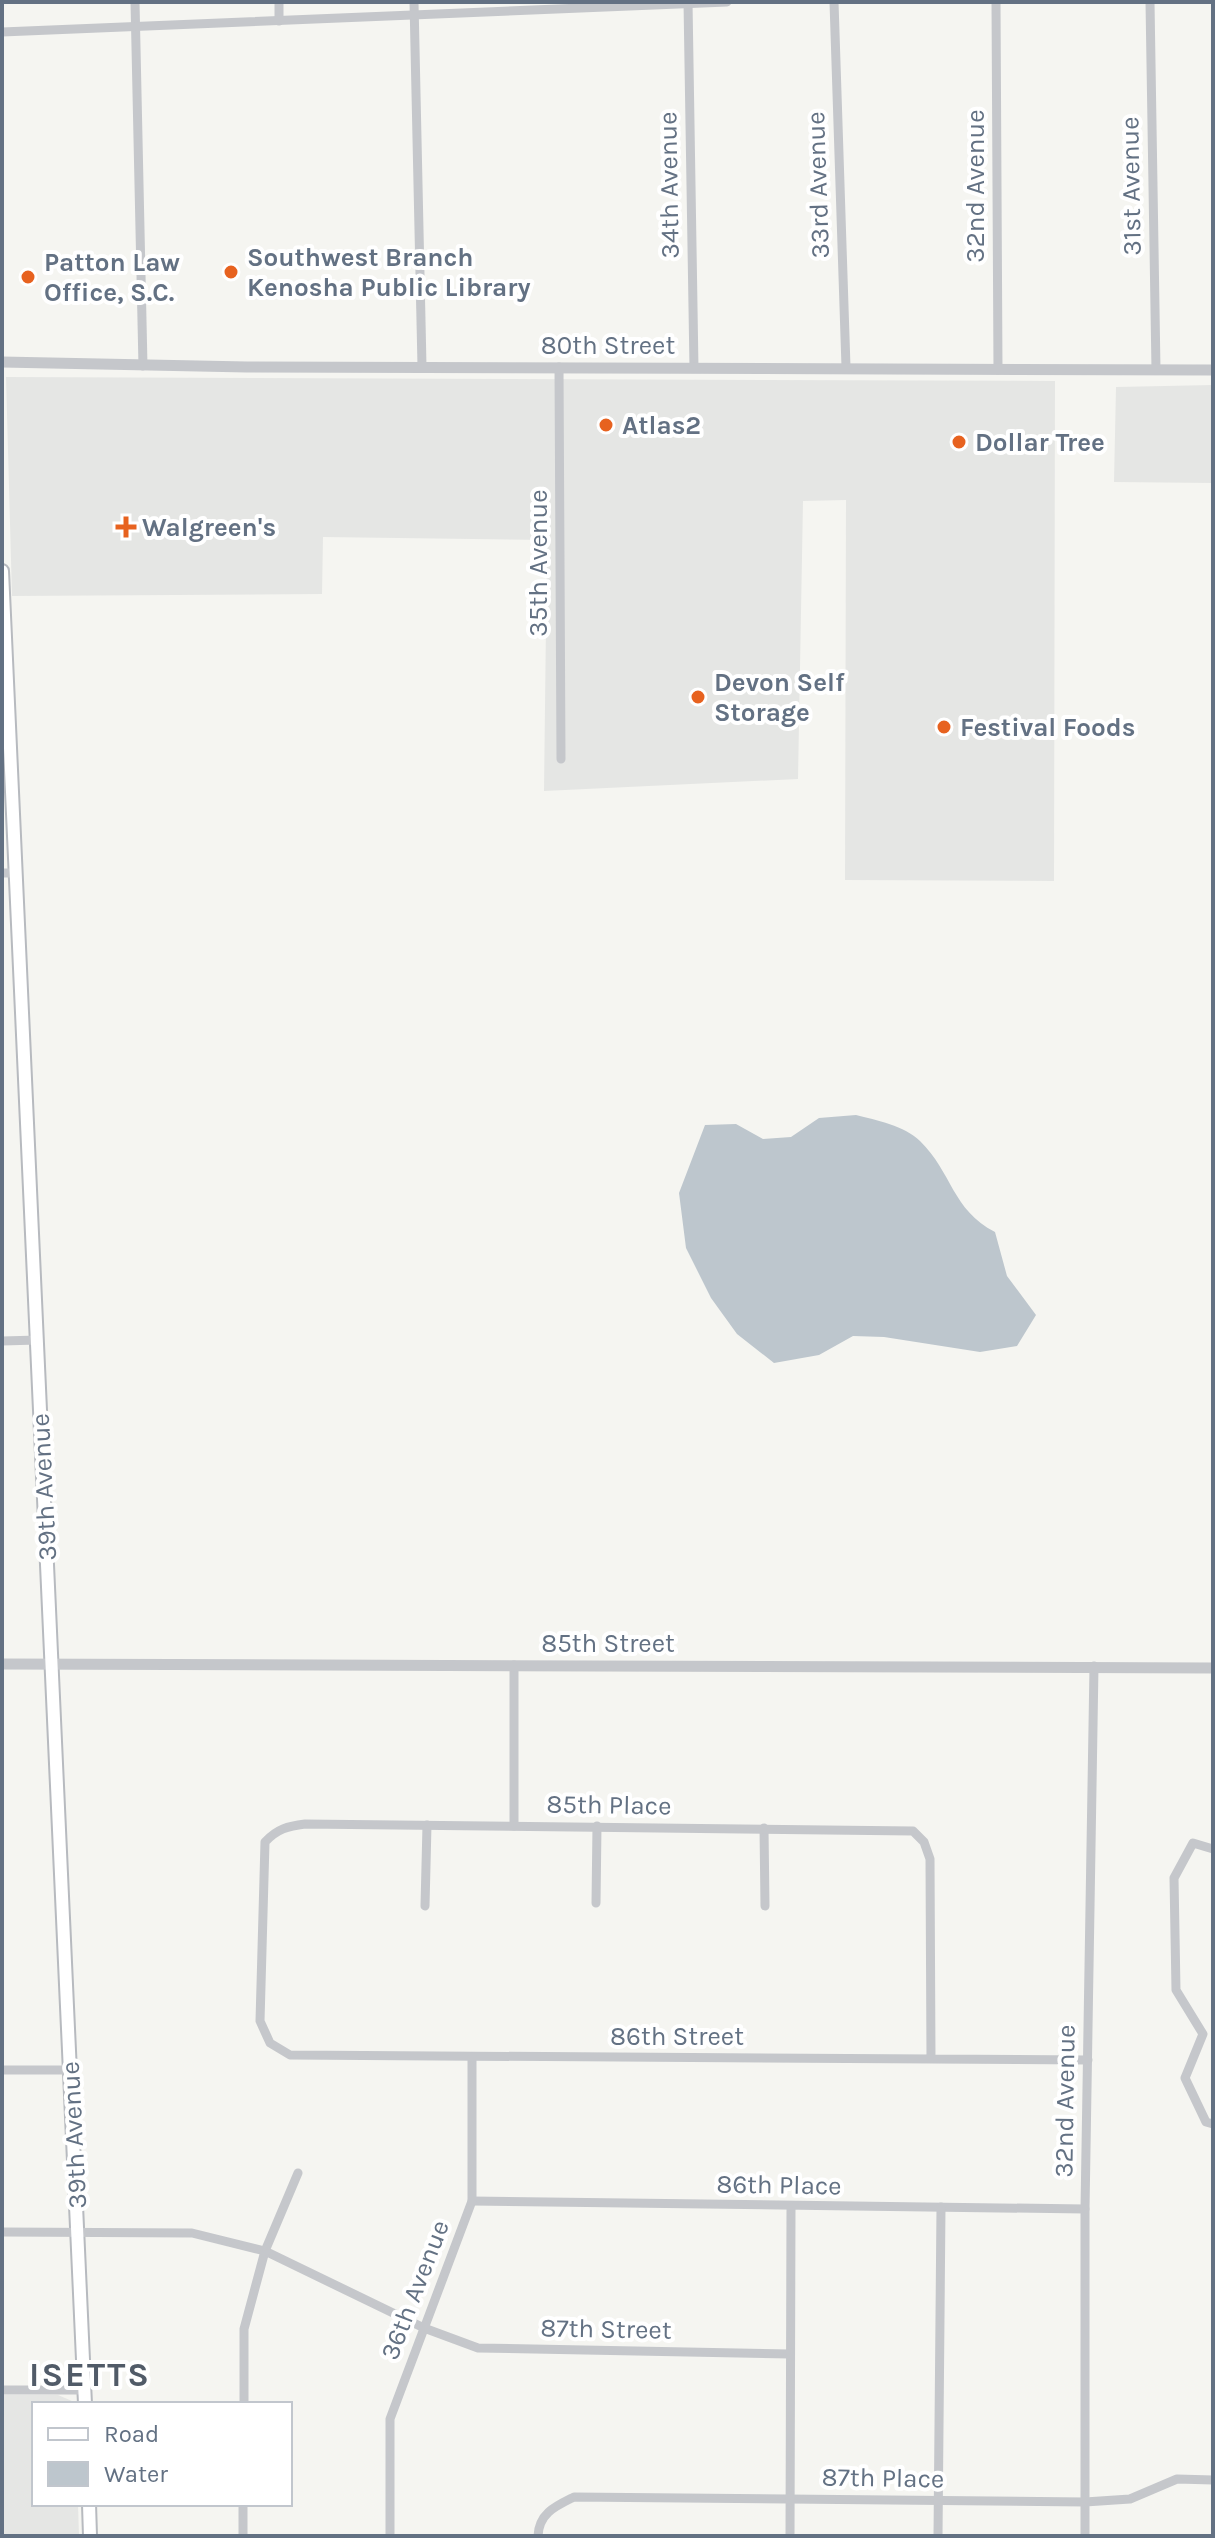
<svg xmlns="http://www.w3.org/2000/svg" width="1215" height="2538" font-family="Karla,sans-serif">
<rect width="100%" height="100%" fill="#f5f5f1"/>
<g fill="#e5e6e4">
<polygon points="6,377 1055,381 1054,881 845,880 846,500 803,501 798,779 544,791 547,540 323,537 322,594 12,596"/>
<polygon points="1213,385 1213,483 1114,482 1116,387"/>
<polygon points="2,2395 58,2395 72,2401 73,2404 34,2404 34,2504 78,2504 79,2536 2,2536"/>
</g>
<path fill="#bdc6cd" d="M856 1115C876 1120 905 1126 920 1141 952 1172 952 1210 995 1232L1007 1276 1036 1315 1017 1346 980 1352 884 1337 853 1336 819 1355 774 1363 737 1334 711 1298 686 1248 679 1193 705 1125 736 1124 763 1139 791 1137 819 1118Z"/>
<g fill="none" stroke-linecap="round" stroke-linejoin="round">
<g stroke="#b7babf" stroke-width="16">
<g id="secondary">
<polyline points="2,571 85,2404"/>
<polyline points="89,2504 90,2536"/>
</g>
</g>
<g stroke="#c5c7cb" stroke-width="9">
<polyline points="135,2 143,366"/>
<polyline points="279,2 279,21"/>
<polyline points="414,2 422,366"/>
<polyline points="688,2 694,368"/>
<polyline points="834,2 846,367"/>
<polyline points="996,2 998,370"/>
<polyline points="1150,2 1156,370"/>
<polyline points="2,32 727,2"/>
<polyline points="559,367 561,759"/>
<polyline points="2,873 14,873"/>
<polyline points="2,1341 38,1340"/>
<polyline points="514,1826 514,1665"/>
<polyline points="764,1828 765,1906"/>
<polyline points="1213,1849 1193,1843 1174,1878 1176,1990 1203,2034 1185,2078 1206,2122 1213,2124"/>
<polyline points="596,1903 597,1826"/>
<polyline points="425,1906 427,1825"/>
<path d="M931 2059 930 1859 924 1842 913 1831 305 1824C288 1826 277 1829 265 1842L260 2021 270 2043 290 2055C556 2058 822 2059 1088 2060"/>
<polyline points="2,2070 71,2070"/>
<polyline points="472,2201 1085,2209"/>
<polyline points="2,2232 192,2233 265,2251 424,2328 478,2348 790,2354"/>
<polyline points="2,2390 84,2390"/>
<polyline points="244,2404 244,2329 265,2251 298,2173"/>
<polyline points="243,2536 243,2504"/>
<polyline points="390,2536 390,2419 472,2201 472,2057"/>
<path d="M538 2536C539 2513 556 2506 574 2497L1085 2502 1130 2499 1177 2479 1213 2480"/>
<polyline points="790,2536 791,2208"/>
<polyline points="938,2536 941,2207"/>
<polyline points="1085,2536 1085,2209 1094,1666"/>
</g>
<g stroke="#c5c7cb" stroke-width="11">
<polyline points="2,362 247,367 1213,370"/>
<polyline points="2,1664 1213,1668"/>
</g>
<use href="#secondary" stroke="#fff" stroke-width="12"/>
</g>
<g fill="#e7621f" stroke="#fff" stroke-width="3">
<circle cx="231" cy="272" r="8"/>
<circle cx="28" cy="277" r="8"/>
<circle cx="606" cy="425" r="8"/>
<circle cx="959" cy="442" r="8"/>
<path d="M122 515h8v8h8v8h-8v8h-8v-8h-8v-8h8z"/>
<circle cx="698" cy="697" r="8"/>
<circle cx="944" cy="727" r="8"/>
</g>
<g text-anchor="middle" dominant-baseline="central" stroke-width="8" stroke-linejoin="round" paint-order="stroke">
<g font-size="26" fill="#637183" stroke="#fff">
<text transform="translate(669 185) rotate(-91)">34th Avenue</text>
<text transform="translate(818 185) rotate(-92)">33rd Avenue</text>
<text transform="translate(975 186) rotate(-90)">32nd Avenue</text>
<text transform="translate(1131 186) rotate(-91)">31st Avenue</text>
<text x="608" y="345">80th Street</text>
<text transform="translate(538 563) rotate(-90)">35th Avenue</text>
<text transform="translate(44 1487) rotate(-93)">39th Avenue</text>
<text x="608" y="1643">85th Street</text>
<text transform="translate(609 1805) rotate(1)">85th Place</text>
<text x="677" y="2036">86th Street</text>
<text transform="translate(1065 2101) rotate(-89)">32nd Avenue</text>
<text transform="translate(74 2135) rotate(-93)">39th Avenue</text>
<text transform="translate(779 2185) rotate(1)">86th Place</text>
<text transform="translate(415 2290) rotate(-69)">36th Avenue</text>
<text transform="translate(606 2329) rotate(1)">87th Street</text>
<text transform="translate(883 2478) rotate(1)">87th Place</text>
</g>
<g font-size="26" font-weight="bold" fill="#637183" stroke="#fff" text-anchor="start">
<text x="247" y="257">Southwest Branch<tspan x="247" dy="30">Kenosha Public Library</tspan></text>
<text x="44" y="262">Patton Law<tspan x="44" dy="30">Office, S.C.</tspan></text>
<text x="622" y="425">Atlas2</text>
<text x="975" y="442">Dollar Tree</text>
<text x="142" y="527">Walgreen's</text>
<text x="714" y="682">Devon Self<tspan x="714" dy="30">Storage</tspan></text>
<text x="960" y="727">Festival Foods</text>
</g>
<g font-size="34" font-weight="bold" letter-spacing="2" fill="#515b68" stroke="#fff">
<text x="90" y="2375">ISETTS</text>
</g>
</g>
<rect width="1215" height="2538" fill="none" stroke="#637183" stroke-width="8"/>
<rect x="32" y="2402" width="260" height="104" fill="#ffffff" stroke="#c1c6cd" stroke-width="2"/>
<rect x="48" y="2428" width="40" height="12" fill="#ffffff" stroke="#c1c6cd" stroke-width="2"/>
<text x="104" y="2442" font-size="24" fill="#637183">Road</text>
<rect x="48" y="2462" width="40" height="24" fill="#bdc6cd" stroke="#c1c6cd" stroke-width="2"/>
<text x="104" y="2482" font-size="24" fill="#637183">Water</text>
</svg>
